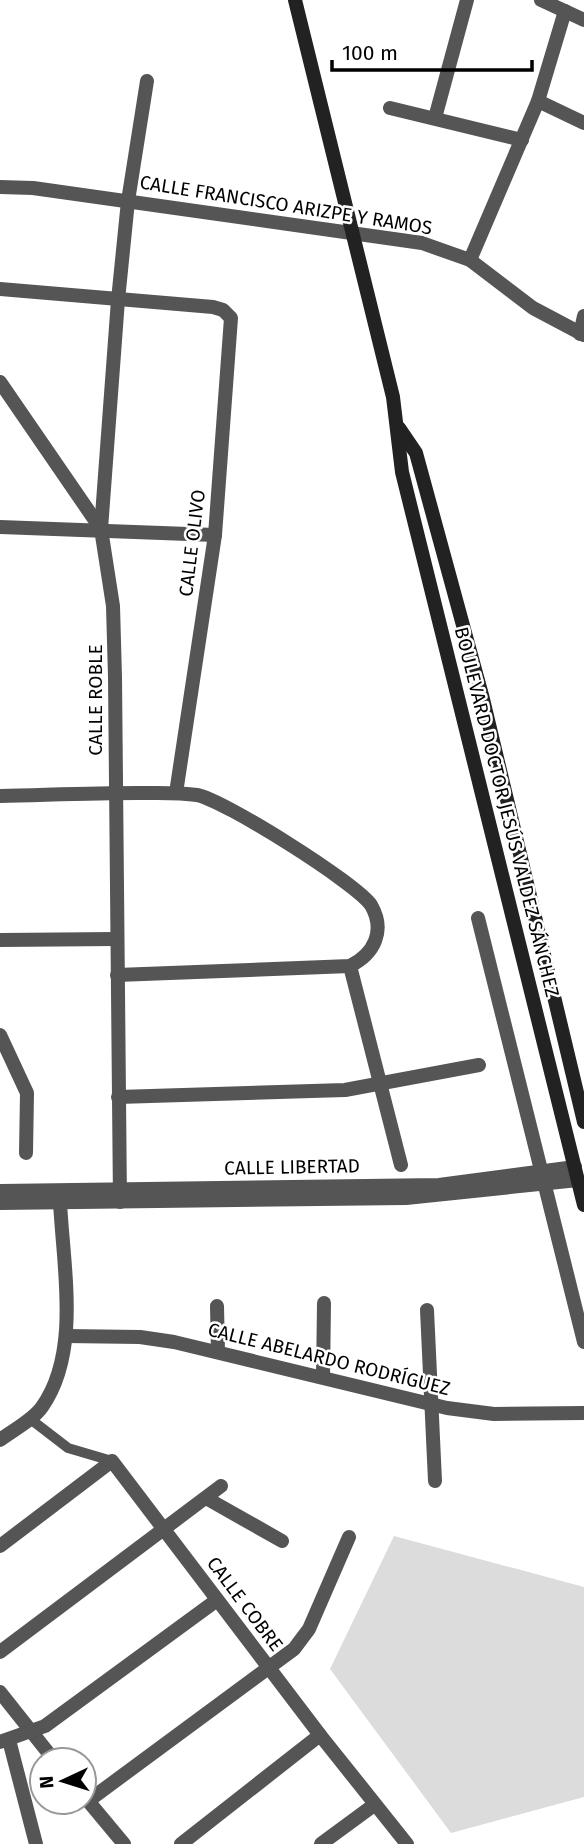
<svg xmlns="http://www.w3.org/2000/svg" width="584" height="1844" font-family="'Fira Sans',sans-serif">
<rect width="100%" height="100%" fill="#fff"/>
<polygon fill="#dcdcdc" points="394,1536 584,1587 584,1797 451,1833 330,1669"/>
<g fill="none" stroke-linecap="round" stroke-linejoin="round">
<polyline stroke="#555" stroke-width="10" points="29,1418 68,1448 112,1461"/>
<g stroke="#555" stroke-width="14">
<polyline points="541,0 584,20"/>
<polyline points="538,101 584,123"/>
<polyline points="390,108 522,140"/>
<polyline points="435,118 467,0"/>
<polyline points="470,260 538,101 565,11"/>
<polyline points="0,289 213,307 223,310 231,318 215,535 176,793"/>
<polyline points="580,334 584,316"/>
<polyline points="0,382 101,529"/>
<polyline points="0,527 215,535"/>
<path d="M0 796C46 795 92 793 138 793 157 793 178 792 197 795 224 800 356 883 371 905 386 931 374 954 350 966L117 975"/>
<polyline points="478,918 584,1342"/>
<polyline points="0,940 116,939"/>
<polyline points="350,966 401,1165"/>
<polyline points="0,1035 27,1093 26,1153"/>
<polyline points="118,1097 345,1090 479,1065"/>
<polyline points="0,1191 439,1185 575,1167"/>
<polyline points="120,1202 115,677 113,606 101,529 118,300 128,201 147,81"/>
<polyline points="0,1203 406,1198 578,1180"/>
<polyline points="217,1306 218,1352"/>
<polyline points="427,1310 435,1481"/>
<polyline points="66,1336 140,1337 174,1342 447,1408 494,1414 584,1413"/>
<polyline points="323,1377 324,1303"/>
<path d="M0 1440C13 1430 33 1420 42 1407 81 1352 63 1266 60 1202"/>
<polyline points="206,1498 282,1541"/>
<polyline points="0,1546 112,1461 320,1735 407,1844"/>
<polyline points="0,1652 221,1486"/>
<polyline points="0,1692 54,1760"/>
<polyline points="9,1740 36,1844"/>
<polyline points="0,1742 45,1726 217,1600"/>
<polyline points="84,1796 124,1844"/>
<polyline points="88,1801 294,1649 309,1629 349,1537"/>
<polyline points="181,1844 320,1735"/>
<polyline points="321,1844 374,1805"/>
</g>
<polyline stroke="#555" stroke-width="14" points="0,187 33,188 422,243 470,260 533,308 584,335"/>
<g stroke="#222" stroke-width="14">
<polyline points="295,0 393,397 402,472 584,1205"/>
<polyline points="399,428 416,453 482,695 584,1122"/>
</g>
</g>
<g text-anchor="middle" dominant-baseline="central" stroke-width="5" stroke-linejoin="round" paint-order="stroke">
<g font-size="19" fill="#000" stroke="#fff">
<text transform="translate(286 205) rotate(9)">CALLE FRANCISCO ARIZPE Y RAMOS</text>
<text transform="translate(192 543) rotate(-83)">CALLE OLIVO</text>
<text transform="translate(95 700) rotate(-90)">CALLE ROBLE</text>
<text transform="translate(507 812) rotate(76)">BOULEVARD DOCTOR JESÚS VALDEZ SÁNCHEZ</text>
<text transform="translate(292 1167) rotate(-1)">CALLE LIBERTAD</text>
<text transform="translate(329 1359) rotate(14)">CALLE ABELARDO RODRÍGUEZ</text>
<text transform="translate(245 1604) rotate(53)">CALLE COBRE</text>
</g>
</g>
<g transform="translate(63 1781) rotate(266)"><circle r="33" fill="#ffffff" stroke="#999999" stroke-width="2"/>
<path d="M0-5L12 26L0 18L-12 26Z" fill="#000000"/>
<text y="-10" font-size="19" font-weight="bold" text-anchor="middle" fill="#000000">N</text>
</g>
<path d="M332 60v10h200v-10" fill="none" stroke="#000000" stroke-width="3.5"/>
<text x="342" y="60" font-size="21" fill="#000000" stroke="#ffffff" stroke-width="5" paint-order="stroke">100 m</text>
</svg>
